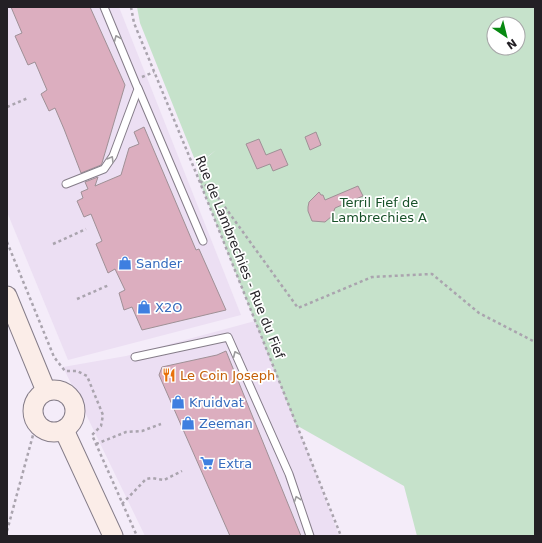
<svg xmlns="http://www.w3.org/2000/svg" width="542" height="543" font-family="'DejaVu Sans',sans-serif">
<rect width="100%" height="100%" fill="#f4ecf9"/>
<g fill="#ecdff3">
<polygon points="7,7 119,7 241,315 68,360 7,212"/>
<polygon points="255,321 314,468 339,536 145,536 63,367 126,356"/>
</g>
<path fill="#c6e2cb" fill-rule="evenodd" d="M137 7H535V536H417L404 486 296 425 199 180 198 169 202 162 216 150 197 165 140 23ZM494 24H518V48H494Z"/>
<g fill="#dcaebf" stroke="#9f9096">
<polygon points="11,7 90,7 125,85 102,163 101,165 81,173 64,129 55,108 49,111 41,94 47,90 35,62 28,65 15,36 22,33"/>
<polygon points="144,127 196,250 199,249 226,310 142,330 132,307 124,310 119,293 125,290 115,269 108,273 96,244 102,241 91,214 84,217 77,201 83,198 81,192 88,189 85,182 98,177 95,186 121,175 129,148 139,144 134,132"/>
<polygon points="316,132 321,145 310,150 305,137"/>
<polygon points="259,139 266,155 281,149 288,165 273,171 270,164 257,169 246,144"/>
<polygon points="358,186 363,196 335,208 332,216 325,222 312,221 308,211 308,207 309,202 319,192 321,195 323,195 325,200"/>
<polygon points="226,351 301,536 230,536 159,375 162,367 217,355"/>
</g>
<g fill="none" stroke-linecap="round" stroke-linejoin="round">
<g stroke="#857d89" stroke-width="9">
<g id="lane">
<polyline points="138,88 203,241"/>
<polyline points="66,184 104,169 113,156 138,89 104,7"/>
<polyline points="135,357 228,337 289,474 310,536"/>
</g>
</g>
<g stroke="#857d89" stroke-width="21">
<g id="secondary">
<polyline points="7,296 46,391"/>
<circle cx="54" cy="411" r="21"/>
<polyline points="64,430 113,536"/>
</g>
</g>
<g stroke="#aaa4ae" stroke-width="2.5" stroke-dasharray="3 3" stroke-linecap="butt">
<polyline points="131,7 134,23 199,180 341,536"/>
<polyline points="142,77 154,72"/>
<polyline points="7,107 28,98"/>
<polyline points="200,181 214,192 298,308 372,277 432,274 479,313 535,342"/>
<polyline points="7,242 54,357 65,371 77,371 87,376 103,415 101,426 92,435 137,536"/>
<polyline points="53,244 86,229"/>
<polyline points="77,299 109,285"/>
<path d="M30 393C26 405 24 423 36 432 40 435 46 437 51 439"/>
<polyline points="96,444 126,432 142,431 161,424"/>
<polyline points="122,504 146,479 152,478 164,480 182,471"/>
<polyline points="7,531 36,424"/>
</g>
<use href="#lane" stroke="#fff" stroke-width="7"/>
<use href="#secondary" stroke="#fbede8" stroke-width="19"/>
</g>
<defs><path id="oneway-chevron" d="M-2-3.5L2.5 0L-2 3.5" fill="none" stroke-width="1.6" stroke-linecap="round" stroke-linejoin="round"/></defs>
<g stroke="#9c9b9d">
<use href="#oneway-chevron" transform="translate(117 38) rotate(-113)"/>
<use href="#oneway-chevron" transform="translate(111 159) rotate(-59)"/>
<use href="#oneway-chevron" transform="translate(236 354) rotate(-114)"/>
<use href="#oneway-chevron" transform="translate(297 499) rotate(-109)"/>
</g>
<defs>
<g id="shop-bare" transform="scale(1.08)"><path d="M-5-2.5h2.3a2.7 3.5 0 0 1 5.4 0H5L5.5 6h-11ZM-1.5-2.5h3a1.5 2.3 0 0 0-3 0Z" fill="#3f7fe0" stroke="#fff" stroke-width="2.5" paint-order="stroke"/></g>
<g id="restaurant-bare" transform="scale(1.08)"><path d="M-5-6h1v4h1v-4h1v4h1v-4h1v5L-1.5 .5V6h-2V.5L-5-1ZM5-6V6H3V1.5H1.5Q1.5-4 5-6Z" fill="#e8710a" stroke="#fff" stroke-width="2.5" paint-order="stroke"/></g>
<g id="supermarket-bare" transform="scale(1.08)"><path d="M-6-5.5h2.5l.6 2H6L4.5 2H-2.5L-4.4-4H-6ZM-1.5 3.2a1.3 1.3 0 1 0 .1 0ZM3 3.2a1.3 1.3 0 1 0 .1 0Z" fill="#3f7fe0" stroke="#fff" stroke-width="2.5" paint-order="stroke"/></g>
</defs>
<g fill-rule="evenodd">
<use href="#shop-bare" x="125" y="263"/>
<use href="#shop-bare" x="144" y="307"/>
<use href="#restaurant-bare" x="169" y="375"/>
<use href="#shop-bare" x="178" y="402"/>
<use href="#shop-bare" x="188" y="423"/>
<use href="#supermarket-bare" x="207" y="463"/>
</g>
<g text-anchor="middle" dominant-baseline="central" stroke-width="3.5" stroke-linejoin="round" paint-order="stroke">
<g font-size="13" fill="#185129" stroke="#fff">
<text x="379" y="202">Terril Fief de<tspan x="379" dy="15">Lambrechies A</tspan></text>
</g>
<g font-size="13" fill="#232025" stroke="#fff">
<text transform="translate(240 257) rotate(68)">Rue de Lambrechies - Rue du Fief</text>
</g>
<g font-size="13" fill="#366cbe" stroke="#fff" text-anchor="start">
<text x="136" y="263">Sander</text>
<text x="155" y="307">X2O</text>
<text x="189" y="402">Kruidvat</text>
<text x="199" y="423">Zeeman</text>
<text x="218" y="463">Extra</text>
</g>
<g font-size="13" fill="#c56008" stroke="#fff" text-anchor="start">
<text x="180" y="375">Le Coin Joseph</text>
</g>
</g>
<rect width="542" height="543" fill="none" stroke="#232025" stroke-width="16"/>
<g transform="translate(506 36) rotate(145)"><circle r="19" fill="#ffffff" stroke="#a7a6a8"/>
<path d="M0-3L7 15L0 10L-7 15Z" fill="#078911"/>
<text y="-6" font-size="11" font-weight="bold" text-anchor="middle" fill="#232025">N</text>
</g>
</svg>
